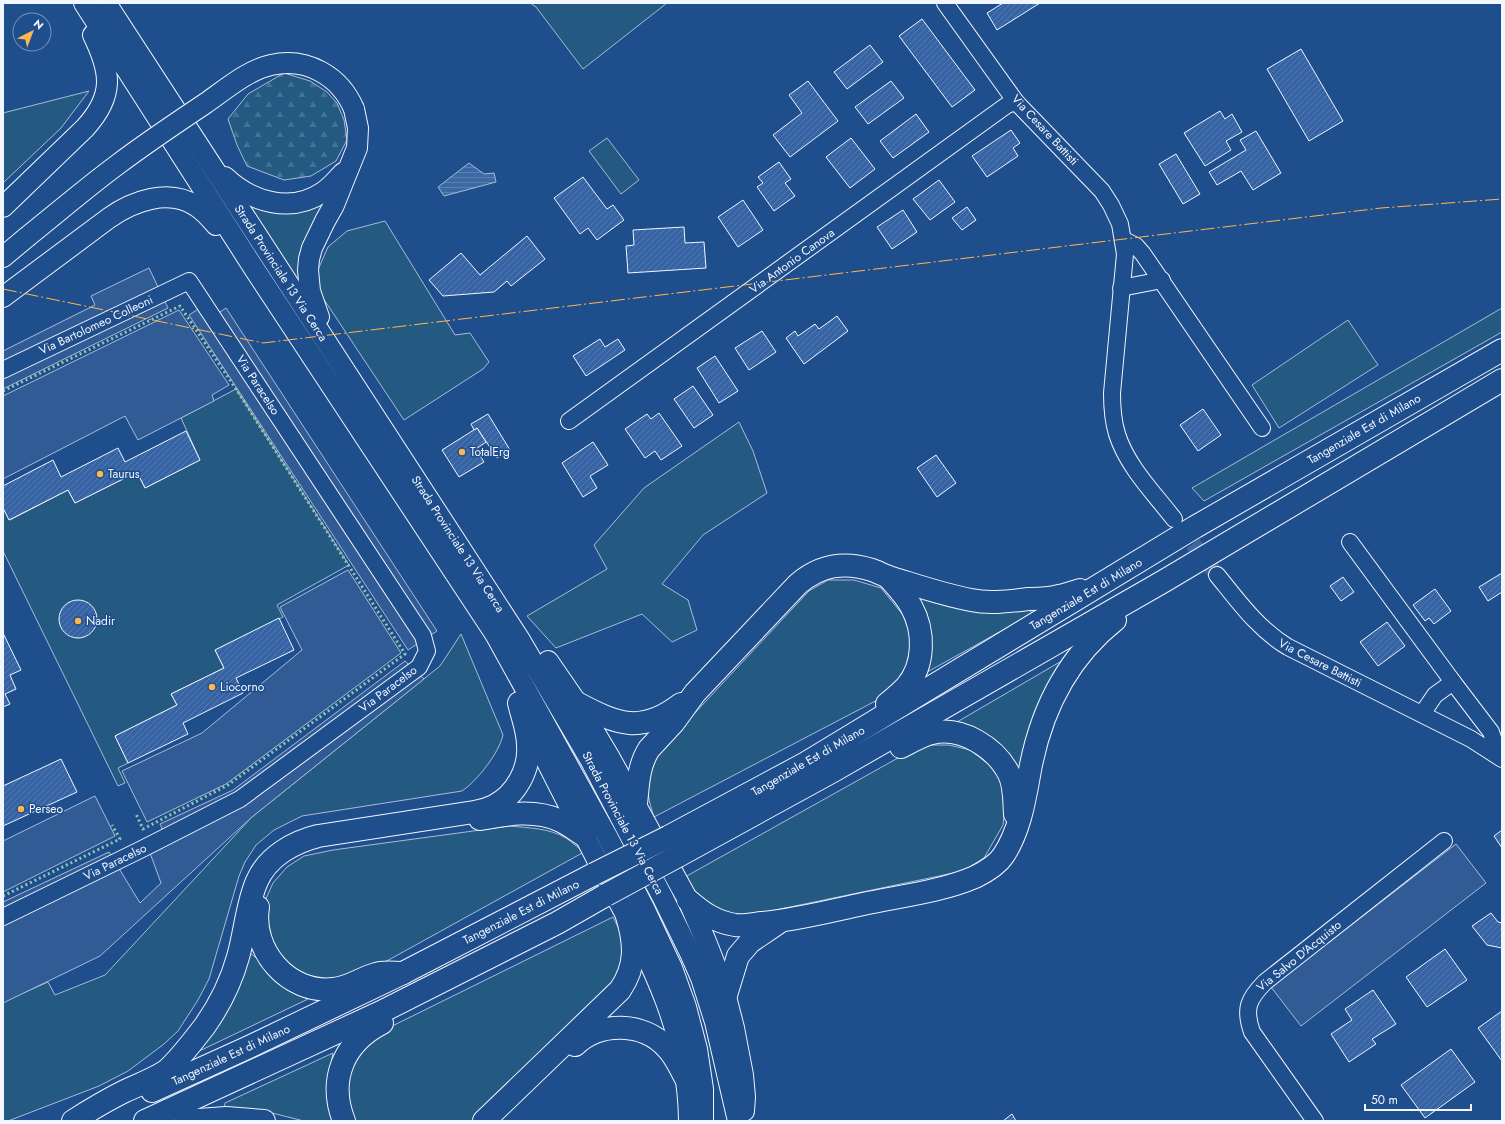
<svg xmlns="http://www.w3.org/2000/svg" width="1505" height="1124" font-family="Jost,sans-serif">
<defs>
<pattern id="forest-firs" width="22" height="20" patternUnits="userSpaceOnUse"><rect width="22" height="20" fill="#245a82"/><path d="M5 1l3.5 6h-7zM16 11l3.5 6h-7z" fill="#447295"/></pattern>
<pattern id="water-rules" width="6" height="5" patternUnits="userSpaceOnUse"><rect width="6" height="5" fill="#3b69a3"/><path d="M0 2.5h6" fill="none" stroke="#587fb1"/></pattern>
<pattern id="building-hatch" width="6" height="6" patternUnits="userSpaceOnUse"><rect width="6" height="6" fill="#3563a3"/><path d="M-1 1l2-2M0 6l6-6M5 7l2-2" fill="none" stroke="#537ab1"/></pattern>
</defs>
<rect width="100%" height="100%" fill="#1f4e8c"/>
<g fill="#245a82" stroke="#a8bbd7">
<polygon points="530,3 667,3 583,69 536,7"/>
<polygon points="89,91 61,128 3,183 3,113"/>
<polygon points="607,138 639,180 621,194 589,151"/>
<polygon points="326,197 301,287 243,198"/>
<polygon points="385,221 455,335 470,333 489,362 483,369 404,420 317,289 317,272 328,247 347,231"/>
<polygon points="1502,308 1502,332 1204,501 1192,488"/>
<polygon points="1348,320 1378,365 1279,428 1252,385"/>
<polygon points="236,389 349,565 277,605 283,617 215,650 224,668 171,694 177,705 115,736 128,763 118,768 125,783 118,786 3,551 3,508 10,520 68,490 75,503 137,472 145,488 200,460 181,418"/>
<polygon points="739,422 753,451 767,493 703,535 662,584 688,600 697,630 672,642 642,614 556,648 527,616 607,569 594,545 644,488"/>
<path d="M828 580H854L881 588 903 615 910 633 913 655 904 676 885 696 654 817C643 784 647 778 662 748L809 591Z"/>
<polygon points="916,596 1029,608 1032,614 920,676 927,620 922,603"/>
<path d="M461 634 503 735C499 753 477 781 462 791L302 816 274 830 256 845 245 862 239 876 209 979 198 1000 178 1031 164 1044 128 1071 99 1086 8 1121H3V1002L48 982 55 995 105 975 252 817 440 666Z"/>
<polygon points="1065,659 1017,774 974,729 957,722"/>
<polygon points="932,745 949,745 970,750 991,766 1003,782 1005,807 1003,825 984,858 963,871 747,916 721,914 698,897 685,877 914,749"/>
<path d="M510 826C529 828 549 828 566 838 572 842 578 848 584 852L365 973 339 982 306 978 271 947 264 903 273 883 287 867 304 856 333 850Z"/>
<polygon points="613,917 625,941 618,976 601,998 472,1121 354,1121 345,1089 350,1070 357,1057 374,1035"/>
<path d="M247 952C257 955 262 967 270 974 281 984 294 994 308 999L191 1055Z"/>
<polygon points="333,1053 328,1077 334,1121 304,1121 264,1111 224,1107 225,1103"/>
</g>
<polygon fill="url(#forest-firs)" stroke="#a8bbd7" points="284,73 310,81 327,92 337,103 344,120 347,140 336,161 311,176 284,180 247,166 237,145 228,119 248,94"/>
<g fill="#305b95" stroke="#a8bbd7">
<polygon points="149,268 168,308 3,389 3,351 95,305 91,296"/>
<polygon points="209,302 217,314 226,308 437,631 408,650 189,315"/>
<polygon points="179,310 229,385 212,395 214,401 138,440 125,416 3,479 3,396"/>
<polygon points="348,570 401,653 226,784 147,822 122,771 202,733 302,650 280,607"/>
<polygon points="405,661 424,679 252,817 100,956 3,1003 3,902 109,852 140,903 161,883 150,853 169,843 160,824 233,790"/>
<polygon points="95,796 115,836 3,892 3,841"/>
<polygon points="1456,844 1486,883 1301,1026 1271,987"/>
</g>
<polygon fill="url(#water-rules)" stroke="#a8bbd7" points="469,163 484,174 494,173 496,182 444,196 438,187"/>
<g fill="url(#building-hatch)" stroke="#f2f6ff">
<polygon points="1003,3 1040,3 997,30 987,13"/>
<polygon points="922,19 975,90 952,107 899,36"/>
<polygon points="870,45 883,62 847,89 834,72"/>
<polygon points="1301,49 1343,121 1309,141 1267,69"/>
<polygon points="808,81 838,121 790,157 773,135 802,113 789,95"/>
<polygon points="891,81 904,98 868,124 855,107"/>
<polygon points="1220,111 1225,119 1232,114 1242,132 1226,141 1231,150 1205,166 1184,133"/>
<polygon points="916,114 929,132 893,158 880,141"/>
<polygon points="1011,130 1020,143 1013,148 1018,156 987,177 972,156"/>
<polygon points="1256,131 1281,173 1253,190 1241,171 1217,185 1209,172 1246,150 1240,140"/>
<polygon points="851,138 875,169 850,188 826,157"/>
<polygon points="1176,154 1200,194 1183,204 1159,164"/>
<polygon points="779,162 791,179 785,183 795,196 774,211 757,187 763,183 758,177"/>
<polygon points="583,177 607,209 613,205 624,220 597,240 588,228 580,234 554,198"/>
<polygon points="939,180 955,202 930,220 913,199"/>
<polygon points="743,200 763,230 738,247 718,217"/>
<polygon points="967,207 976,220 962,230 952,218"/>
<polygon points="903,210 917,232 892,249 877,227"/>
<polygon points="684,227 685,243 704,242 706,268 628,273 626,246 634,245 633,230"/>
<polygon points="527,236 545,259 511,286 507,281 494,292 443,296 429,280 461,253 480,275"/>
<polygon points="837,316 848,331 804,364 786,338 795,331 798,336 815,324 819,329"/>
<polygon points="762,331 776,352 749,370 735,348"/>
<polygon points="600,339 605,347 618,339 625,350 586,376 573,356"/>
<polygon points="715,356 738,391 719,403 697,368"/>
<polygon points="693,386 713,415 694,428 674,399"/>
<polygon points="1203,409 1221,435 1198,451 1180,425"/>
<polygon points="659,413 682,446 661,460 655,451 645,458 625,429 647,414 651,419"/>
<polygon points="488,414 510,450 497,458 477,428 474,430 471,424"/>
<polygon points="477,428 486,442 476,449 484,462 459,477 442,450"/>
<polygon points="186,431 200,460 145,488 137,472 75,503 68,490 9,520 3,508 3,486 53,460 61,477 118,448 125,462"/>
<polygon points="593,442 608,465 590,476 597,488 583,497 562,463"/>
<polygon points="936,455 956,483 937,497 917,468"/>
<polygon points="1502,573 1502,592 1488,601 1479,587"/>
<polygon points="1343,577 1354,592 1341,601 1330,586"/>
<polygon points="1435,589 1451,611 1434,624 1429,618 1425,621 1413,605"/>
<circle cx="78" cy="619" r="19"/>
<polygon points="279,618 294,650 236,678 243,693 183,723 188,734 128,763 115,736 177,705 171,694 224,668 215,650"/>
<polygon points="1387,622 1405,646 1378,666 1360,642"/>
<polygon points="3,633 21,670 10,675 16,689 5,694 10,704 3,707"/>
<polygon points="61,759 77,792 3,826 3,786"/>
<polygon points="1502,830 1502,848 1494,836"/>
<polygon points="1491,913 1498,922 1502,923 1502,948 1487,945 1472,926"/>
<polygon points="1445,949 1467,980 1427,1007 1406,977"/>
<polygon points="1373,990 1396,1024 1372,1039 1376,1044 1349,1062 1331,1034 1352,1020 1345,1009"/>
<polygon points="1502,1011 1502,1061 1478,1028"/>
<polygon points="1451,1049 1475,1082 1425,1118 1401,1085"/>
<polygon points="1012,1114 1016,1121 1003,1121"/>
</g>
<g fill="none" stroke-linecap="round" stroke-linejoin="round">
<polyline stroke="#3f679d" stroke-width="16" stroke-dasharray="16 8" stroke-linecap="butt" points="1178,525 1217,575"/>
<g stroke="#f2f6ff" stroke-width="18">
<g id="minor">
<path d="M945 3 1016 102 1102 191 1111 205 1120 224 1125 254 1112 393C1112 407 1113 421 1117 434 1127 466 1153 492 1174 519"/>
<polyline points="1124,240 1136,246 1143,254 1262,428"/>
<polyline points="1121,288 1162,280"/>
<polyline points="3,370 189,281 423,636 427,651 419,667 240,799 140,850 3,917"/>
<polyline points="569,421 1007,105 1016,102"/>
<polyline points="1350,542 1453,682"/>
<path d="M1217 575C1239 602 1258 629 1288 647L1471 739 1502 759"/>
<polyline points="1422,714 1435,695 1453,682 1491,732 1495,744 1495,753"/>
<path d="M1315 1121 1252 1032C1244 1009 1248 999 1265 982L1444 841"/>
</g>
</g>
<g stroke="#f2f6ff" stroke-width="22">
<g id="major">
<polyline points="84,3 255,270 495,634 607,836 644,908 672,968 686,1007 697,1049 703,1089 703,1121"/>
<polyline points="106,3 520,640 591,761 663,898 690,953 701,978 715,1022 738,1121"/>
<path d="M225 177C251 202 291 214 323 192 331 187 337 179 343 173"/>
<path d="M3 207 85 128C115 95 111 72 93 35"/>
<polyline points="3,257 27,237"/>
<path d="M3 297 109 218C133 201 169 188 196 206 204 211 210 218 216 225"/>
<polyline points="319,317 310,291 308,270 309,259 312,248 325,221 334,205 357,148 358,128 354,109"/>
<polyline points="548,661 577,703 610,758 688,900 705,939 723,985 734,1028 743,1075 745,1097 744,1111"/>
<path d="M528 723 539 746C562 793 587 840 611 887 652 964 688 1031 689 1121"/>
</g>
</g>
<g stroke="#f2f6ff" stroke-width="24">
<g id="highway">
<path d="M577 703C618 725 642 734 681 704"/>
<path d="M887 704C893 699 900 693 906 687 925 665 925 631 911 606 905 595 896 586 888 577"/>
<path d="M901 747C911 742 921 736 932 733 962 726 996 748 1009 774 1015 786 1014 800 1015 814"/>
<path d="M636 804C638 786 638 766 649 749L674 722 695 693 798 584C820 565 844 561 872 570 878 572 885 576 892 578 918 586 944 595 971 600 990 604 1010 601 1029 599 1039 599 1050 599 1059 596 1066 595 1073 592 1080 590"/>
<path d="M480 819C506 814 535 809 561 821 569 825 577 831 585 836"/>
<polyline points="668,837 806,763 1195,527 1502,350"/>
<polyline points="678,856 833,771 1164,581 1502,380"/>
<path d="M688 900C702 912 715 922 735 925 744 926 753 924 762 923 796 920 830 911 863 904 900 896 940 892 975 877 985 872 997 865 1003 856 1020 831 1025 798 1030 770 1041 711 1067 658 1115 620"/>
<path d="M258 907C251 950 288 994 333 989 349 988 361 978 376 974 384 971 395 973 403 973"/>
<polyline points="726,995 738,956 750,942 778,923"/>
<path d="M575 1045C600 1021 644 1022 667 1048 675 1056 680 1068 685 1077"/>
<polyline points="152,1091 249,1047 403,973 594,874"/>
<path d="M73 1121C90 1110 107 1100 125 1091 138 1085 154 1079 166 1071 178 1061 194 1040 204 1027 219 1006 231 982 238 957 245 933 247 903 257 881 268 856 294 842 318 836L474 812C481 811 488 809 494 806 516 795 530 769 528 745 528 731 522 716 519 703"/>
<polyline points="145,1121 381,1012 557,923 606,895"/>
<polyline points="185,1121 226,1118 264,1121"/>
<path d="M344 1121C328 1080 343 1043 382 1023"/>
<path d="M484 1121 620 990C637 965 635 943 627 916"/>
</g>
</g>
<use href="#minor" stroke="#1f4e8c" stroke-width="16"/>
<use href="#major" stroke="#1f4e8c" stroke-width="20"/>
<use href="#highway" stroke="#1f4e8c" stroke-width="22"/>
<g stroke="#f2f6ff" stroke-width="22" stroke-linecap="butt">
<path id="major-bridge" d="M27 237C57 213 86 188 117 165 146 143 176 123 206 103 226 89 248 70 271 65 307 57 340 76 354 109"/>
</g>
<g stroke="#f2f6ff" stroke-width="24" stroke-linecap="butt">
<g id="highway-bridge">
<polyline points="594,874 668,837"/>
<polyline points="606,895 678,856"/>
</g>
</g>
<use href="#major-bridge" stroke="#1f4e8c" stroke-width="20"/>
<use href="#highway-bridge" stroke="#1f4e8c" stroke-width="22"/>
<g stroke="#97c8a6" stroke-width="3" stroke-dasharray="2 3" stroke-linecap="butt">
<polyline points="3,391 180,306 236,389 405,654 228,785 143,829 136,814"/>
<polyline points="3,896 120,839 112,825"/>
</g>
<polyline stroke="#ffb74d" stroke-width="1" stroke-dasharray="14 3 2 3" stroke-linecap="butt" points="3,289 263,343 1381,208 1502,199"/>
</g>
<g fill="#ffb74d" stroke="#1f4e8c" stroke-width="1.5">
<circle cx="462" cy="452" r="4"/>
<circle cx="100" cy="474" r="4"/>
<circle cx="78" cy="621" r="4"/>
<circle cx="212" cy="687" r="4"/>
<circle cx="21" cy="809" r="4"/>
</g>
<g text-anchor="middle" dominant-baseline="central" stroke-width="3" stroke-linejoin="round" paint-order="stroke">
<g font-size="12" fill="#f2f6ff" stroke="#1f4e8c">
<text transform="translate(1045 130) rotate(47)">Via Cesare Battisti</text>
<text transform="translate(792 261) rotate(-36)">Via Antonio Canova</text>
<text transform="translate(281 273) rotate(57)">Strada Provinciale 13 Via Cerca</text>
<text transform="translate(96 325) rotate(-25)">Via Bartolomeo Colleoni</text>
<text transform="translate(258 385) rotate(57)">Via Paracelso</text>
<text transform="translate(1364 429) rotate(-30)">Tangenziale Est di Milano</text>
<text transform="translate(458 544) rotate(57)">Strada Provinciale 13 Via Cerca</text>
<text transform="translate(1086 594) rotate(-31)">Tangenziale Est di Milano</text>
<text transform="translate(1320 663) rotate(27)">Via Cesare Battisti</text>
<text transform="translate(388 689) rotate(-37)">Via Paracelso</text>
<text transform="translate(808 761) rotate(-30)">Tangenziale Est di Milano</text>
<text transform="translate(623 823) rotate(62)">Strada Provinciale 13 Via Cerca</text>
<text transform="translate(115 862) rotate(-26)">Via Paracelso</text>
<text transform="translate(521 912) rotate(-27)">Tangenziale Est di Milano</text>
<text transform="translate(1299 956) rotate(-39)">Via Salvo D'Acquisto</text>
<text transform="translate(231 1055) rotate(-25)">Tangenziale Est di Milano</text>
</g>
<g font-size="12" fill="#f2f6ff" stroke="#1f4e8c" text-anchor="start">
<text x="470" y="452">TotalErg</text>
<text x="108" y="474">Taurus</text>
<text x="86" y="621">Nadir</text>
<text x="220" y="687">Liocorno</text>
<text x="29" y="809">Perseo</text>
</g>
</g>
<rect width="1505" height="1124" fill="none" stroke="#f2f6ff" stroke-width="8"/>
<g transform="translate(32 32) rotate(42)"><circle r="19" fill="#1f4e8c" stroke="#7391ba"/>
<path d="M0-3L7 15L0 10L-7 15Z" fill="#ffb74d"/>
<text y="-6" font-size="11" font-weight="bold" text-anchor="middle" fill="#f2f6ff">N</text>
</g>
<path d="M1365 1104v6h106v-6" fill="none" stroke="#f2f6ff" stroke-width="2"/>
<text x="1371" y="1104" font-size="12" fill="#f2f6ff" stroke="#1f4e8c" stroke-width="3" paint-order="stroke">50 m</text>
</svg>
